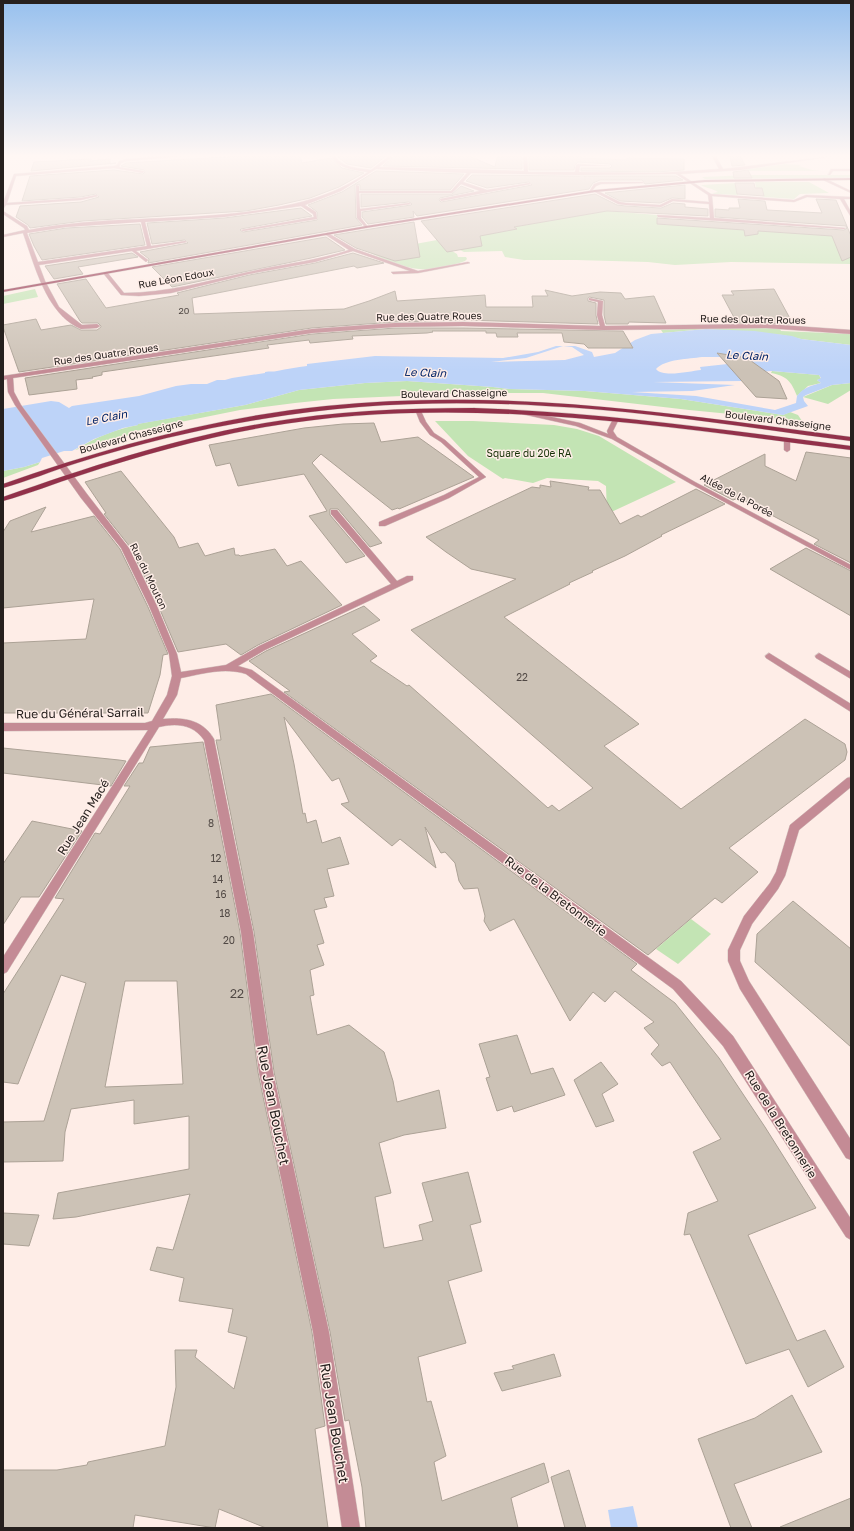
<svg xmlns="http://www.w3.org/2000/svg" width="854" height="1531" font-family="'Golos Text',sans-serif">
<rect width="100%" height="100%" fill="#feede7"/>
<g fill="#c3e4b4">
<polygon points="785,164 802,165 799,166 812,170 821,171 745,171 743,170"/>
<polygon points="748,175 851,175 851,178 705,179 702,177"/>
<polygon points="755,182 809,182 829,193 800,194 794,199 764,197 762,188 756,188"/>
<path d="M736 183 742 187H736L738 195 714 194 713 193 718 192C712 188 705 188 701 185Z"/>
<path d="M607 211 658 215 657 224 851 237V264L731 262 675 265 648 262 576 260H524L505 257 502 251 464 252 458 249 452 251 457 254 458 257H466L467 259 465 261C452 266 433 271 419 269 398 267 378 256 359 248L388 249 437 240 440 242 517 229 514 227Z"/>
<polygon points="35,289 38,297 3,304 3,296"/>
<polygon points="702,328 772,328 780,329 781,331 851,334 851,345 801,339 783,335 705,329 663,333 661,330"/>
<path d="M772 371 819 375 821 379 817 380 821 383 808 386 797 396C791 381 787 376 771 373Z"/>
<path d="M407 381 493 387 509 389 585 391 681 399 783 415 790 412 798 415 802 421 689 410 543 393H471L333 399 295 403 240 410 131 432 132 434 129 435 75 450C95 438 115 429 138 425L137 424 245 405 299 390 365 383Z"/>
<polygon points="851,383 851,390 828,404 803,397 832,385"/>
<polygon points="435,421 473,421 554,425 577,429 599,436 676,482 607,514 606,486 598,481 547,478 533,483 505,478 503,479 468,456"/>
<polygon points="40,462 38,465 3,478 3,471 24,467"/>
<polygon points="691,919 711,934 678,964 656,949"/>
</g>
<g fill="#bdd3f8" fill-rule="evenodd">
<path d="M706 329 755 331 792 336 801 339 851 345V383L832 385 806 395 803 397 804 401 808 406 783 415 681 399 585 391 509 389 493 387 407 381 365 383 299 390 245 405 138 424V425L123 428 94 439 72 451H64L42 458 40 462 24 467 3 471V409L51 401 59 402 69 408 72 406 139 396 176 386 191 384H207L217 380H225L232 378 265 373V372C270 371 273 372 277 371 287 369 297 367 307 366V364L375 356 503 358 538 352 556 346H575L592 352 594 357 615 353 635 340 651 334ZM563 346 572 347 584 355 565 360 491 362 526 358ZM702 357H752L755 361 700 367 701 370C690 371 663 378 656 369 665 359 689 359 702 357ZM772 371 819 375 821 378 817 380 821 383C811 386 804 387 797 396L796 403 775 410 696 396 632 392 692 391 735 385 653 382 742 381 748 373Z"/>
<polygon points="633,1506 638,1528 611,1528 608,1510"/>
</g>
<g fill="#ccc2b6" stroke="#aca296" fill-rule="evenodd">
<polygon points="241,156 300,156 302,163 331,158 342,168 364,173 339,187 310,198 279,205 246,211 83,221 30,228 28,225 16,217 20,206 81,202 99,197 96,194 81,197 22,201 30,176 114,170 143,174 145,172 144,170 121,166 126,163"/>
<polygon points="342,156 386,156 371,168 347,164 338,157"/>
<polygon points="394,156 469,156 495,167 497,157 522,156 522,169 383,166"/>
<polygon points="529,156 582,156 581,158 627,160 627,158 684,159 684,170 657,172 581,171 581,168 610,168 612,166 610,164 578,162 575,165 574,170 529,170"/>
<polygon points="730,156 740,156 745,165 732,166"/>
<polygon points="91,159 90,161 110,159 110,164 116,163 31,171 34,162"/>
<polygon points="748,170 752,178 734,178 733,172"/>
<polygon points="376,171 464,174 450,190 360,190 360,185 355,184"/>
<polygon points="472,175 577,176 676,176 683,180 645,184 642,180 600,180 593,183 589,189 417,216 413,211 414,217 368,224 362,217 362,212 411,205 412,204 409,202 361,207 361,194 452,194 461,186 474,191 440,198 439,200 441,202 532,185 529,182 487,188 466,181"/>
<polygon points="735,183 754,183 755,188 762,188 764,196 737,194"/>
<polygon points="355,184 356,218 362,225 148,263 149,259 140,252 188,243 185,240 152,244 147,223 224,218 301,208 312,216 241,229 240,230 243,232 317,220 317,212 308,205 342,192"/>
<polygon points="685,185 685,199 672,198 660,203 620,201 605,193"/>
<polygon points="595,194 617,205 626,206 661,208 673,203 685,204 685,207 708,209 708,216 607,211 514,227 517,229 480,236 482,246 447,252 421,221"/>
<polygon points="738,199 765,201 767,210 822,213 816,199 836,200 851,236 851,257 842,261 832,236 758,231 758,234 745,236 744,230 657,224 657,218 844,230 847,228 846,226 715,217 715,209 729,210 729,208 740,208"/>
<polygon points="414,222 420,257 395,261 356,248 334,235"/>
<polygon points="140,224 145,245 42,260 34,246 29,234 66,228"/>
<polygon points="326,237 345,250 311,258 172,287 152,267"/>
<polygon points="132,253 138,257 78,267 83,274 54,279 45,266"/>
<polygon points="353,253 384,263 357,268 354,266 192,298 194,314 344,309 369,301 395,291 397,301 485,295 486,307 533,307 532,296 548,296 545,290 572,296 600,292 621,293 625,299 654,296 666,323 629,322 628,324 606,324 604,315 604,300 589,297 588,298 588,301 596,303 596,315 598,324 463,320 395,322 312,328 19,372 3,327 3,325 36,319 41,330 71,325 81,330 97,330 101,327 101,326 98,323 82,323 80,321 57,284 86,279 106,308 179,295 177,293 249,275 315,263"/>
<polygon points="774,289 793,324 737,323 722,295 734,295 731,291"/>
<polygon points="395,328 463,328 623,331 633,348 588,348 584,344 564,342 562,333 517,333 518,337 497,337 496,333 486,333 486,331 432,331 433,332 427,333 352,336 353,339 310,343 309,340 267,345 269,348 102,372 102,375 92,377 93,378 76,380 77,389 29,395 25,378 312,334"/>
<polygon points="717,353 747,358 779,381 787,399 756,397"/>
<polygon points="374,423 381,442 418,437 474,477 399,509 398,508 392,510 321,454 312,463 382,543 370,547 338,509 330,509 330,515 365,556 346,563 309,516 327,511 304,474 238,486 230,463 216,466 209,445 304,428 343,424"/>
<polygon points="806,452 851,458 851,563 814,544 819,540 739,498 733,500 704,485 765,454 765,466 796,481"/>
<polygon points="121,471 174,537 179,548 198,543 205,556 234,548 235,555 239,555 240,556 275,549 287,566 301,561 342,605 258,645 241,655 226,644 178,652 158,605 130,547 104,514 106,513 85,482"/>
<polygon points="550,481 589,487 588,490 600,490 620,524 638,515 641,517 696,489 725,504 661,535 662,536 625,556 592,571 593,572 569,583 570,584 504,617 639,724 604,746 681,809 805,719 845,744 847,752 845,760 729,848 758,872 722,903 715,898 648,955 284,692 290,691 249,661 266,651 364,606 380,620 352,634 377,656 370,661 407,686 409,685 548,808 552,805 559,811 593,788 411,630 516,579 471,569 446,552 426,537 532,487 540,488 540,485 551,487"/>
<polygon points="46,507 31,532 94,516 120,549 148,607 168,654 163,655 160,675 148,713 3,713 3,643 86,639 94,599 3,608 3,532 10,521"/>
<polygon points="806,548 851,571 851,616 770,569"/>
<polygon points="271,694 637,964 631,970 675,1003 719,1058 765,1127 816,1208 748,1235 797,1341 825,1330 844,1367 808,1387 789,1349 746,1364 690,1234 684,1235 688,1213 718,1201 693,1152 721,1139 670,1062 662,1066 651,1054 659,1045 644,1028 654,1022 615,991 605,1002 593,992 570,1021 514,919 490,931 484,921 485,916 478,888 464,889 459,881 455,863 445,852 441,853 425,827 436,868 400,839 392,846 341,804 349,802 339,778 332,781 284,717 294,764 303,814 305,813 307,823 316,820 322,843 340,837 349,864 327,869 334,896 324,898 327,907 314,910 324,943 317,945 324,965 310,970 314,995 310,996 317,1035 349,1025 384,1052 393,1081 397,1102 439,1090 446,1128 404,1135 379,1143 391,1193 375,1197 384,1248 423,1240 419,1225 433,1221 422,1183 468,1172 481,1222 470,1225 482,1271 448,1281 466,1343 418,1357 427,1402 431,1401 446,1456 434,1462 442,1501 544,1463 549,1482 511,1498 518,1528 366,1528 362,1487 349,1420 345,1421 330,1332 274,1072 254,932 216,740 221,740 216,705"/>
<path d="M203 742 240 932 258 1072 312 1332 325 1426 315 1429 328 1528H266L219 1509 215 1528 135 1515 133 1528H3V1470H57L87 1465 88 1462 165 1446 176 1387 175 1350H197L195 1357 234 1389 247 1337 228 1332 233 1309 179 1301 184 1278 150 1270 157 1247 173 1250 190 1194 76 1217 53 1219 58 1193 189 1169V1116L134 1124V1100L71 1109 65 1132 63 1161 3 1162V1122L44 1121 86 983 61 975 18 1084 3 1082V994L64 899 55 898 95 833 100 834 130 786H124L139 763H143L150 747ZM125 981H177L183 1084 105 1087Z"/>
<polygon points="3,748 119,760 126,761 111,786 3,773"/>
<polygon points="32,821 82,831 39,897 21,897 3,925 3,864"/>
<polygon points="793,901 851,949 851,1047 755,962 757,934"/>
<polygon points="517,1035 531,1074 553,1068 565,1095 514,1112 512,1106 497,1111 486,1078 490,1077 479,1044"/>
<polygon points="601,1062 618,1084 602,1094 614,1121 596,1127 574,1080"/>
<polygon points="3,1213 39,1215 29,1246 3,1244"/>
<polygon points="554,1354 561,1376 502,1391 494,1373 514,1369 512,1366"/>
<polygon points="792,1395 822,1452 734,1484 752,1528 731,1528 698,1439 755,1418"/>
<polygon points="569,1470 586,1528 565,1528 551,1477"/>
<polygon points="851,1498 851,1528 780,1528 780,1527"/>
</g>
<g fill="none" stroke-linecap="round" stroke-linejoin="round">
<polyline stroke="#d3c4bf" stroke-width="4" stroke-dasharray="4 2" stroke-linecap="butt" points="580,178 593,179"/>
<g stroke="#d7c8c3" stroke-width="1">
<g id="minor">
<polygon points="164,156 182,156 127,161 121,163 119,167 144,171 143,173 114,168 16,176 7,203 81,198 96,195 98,196 81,200 6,205 3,209 3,203 14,174 114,166 117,165 119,161 127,159"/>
<path d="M331 156H335C342 168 358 168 371 170L389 156H393L379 167 524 171 523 156H527L528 172H575L576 165 578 164 610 166H580L579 172 657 173 719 169 712 156H716L723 169 834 156 740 170 680 174 711 194 794 200 806 195 851 197V199H844L851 212V217L840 199 807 197 794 202 712 196 714 218 846 228 844 229 658 217 657 215 710 218 709 204 673 201 661 207 626 205 618 204 593 191 596 190 620 202 626 203 660 205 672 199 709 202 708 195 676 174 577 175 471 173 463 182 487 190 529 183 531 184 441 201 440 199 480 191 461 184 452 193H359L360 209 409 203 411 204 361 211V218L368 227 366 228 357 218 356 185 359 186V191H451L467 173 376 169 341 191 305 205 316 212 317 219 243 231 241 230 314 217 313 214 301 206 224 217 145 222 151 246 185 241 187 242 136 251 148 260 146 262 132 251 39 265 45 281 59 307 82 325 97 324 100 326 97 328 81 329C46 314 35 266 23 233L3 237V235L25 230 24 228 3 214V211L27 226 29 230C100 216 174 221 246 212 291 206 331 198 368 172 354 170 339 169 331 156ZM141 222 147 246 38 262 27 233 66 227Z"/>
<polygon points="831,169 851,169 851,171 833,171 830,175 828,175"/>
<polygon points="824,178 851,191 851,193 823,180"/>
<polygon points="600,182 642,182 644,183 601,184 596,186 591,192 589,192 594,184"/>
<path d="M328 233 355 249 418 271 468 262 470 263 418 273 393 274 391 272 410 271 353 251 315 262 249 274 171 293 139 296 121 295 103 273 107 272 124 293C167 293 207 281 248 272 282 264 316 261 349 250L326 235Z"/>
<path d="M589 298 603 301 602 315 605 326 766 324 851 330V334L766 328 604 330 463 326 395 327 312 333 13 378 14 392 21 405 87 494 129 548 157 606 177 654 181 672 226 665 259 646 391 584 331 514V510H337L397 581 407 576H413V580L265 650 238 666 252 670 681 981 733 1036 851 1219V1240L846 1237 723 1046 673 989 246 674C224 667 202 674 181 678L177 695 163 719C184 717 203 720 214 739L253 932 273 1072 329 1332 360 1528H342L313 1332 259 1072 241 932 204 740C193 724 176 723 159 727L7 972 3 974V957L148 730 3 731V723H145L152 721 167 695 172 676 169 654 149 606 121 548 81 498 15 405 8 392 7 379 3 380V376L312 329 395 323 463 322 600 326 597 315 598 302 589 300Z"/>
<polygon points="417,411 421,411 426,422 434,433 445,440 486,477 449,498 385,526 379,526 379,522 444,495 479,477 441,442 430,435 420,422 416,412"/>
<polygon points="524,411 580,423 608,434 607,431 613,419 618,418 619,419 613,431 617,437 695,482 851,565 851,570 691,484 612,439 576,426 522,414 521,413"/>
<polygon points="787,438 790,440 790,450 787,452 784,450 784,440"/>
<polygon points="769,653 851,704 851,712 766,658 765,656"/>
<polygon points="819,653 851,672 851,679 816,658 815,656"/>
<polygon points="851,777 851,787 799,830 785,876 778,889 752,924 740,950 740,961 749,981 851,1140 851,1160 846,1158 740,989 728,961 728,950 744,916 770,883 776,872 790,825 847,778"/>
</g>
</g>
<g stroke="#d7c8c3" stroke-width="1">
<g id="major">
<polygon points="851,178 851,180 705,182 595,192 366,228 3,292 3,290 366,226 595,190 705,180"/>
<path d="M478 400C603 402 727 421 851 437V441C750 428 648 411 546 406 451 400 355 403 262 419 199 429 137 444 77 463 52 471 28 481 3 488V484C108 447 216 417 326 406 377 401 427 399 478 400Z"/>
<path d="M474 408C601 412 725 430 851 446V450C657 426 460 393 265 427 203 438 141 455 81 475 55 483 29 494 3 501V497C89 467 176 438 265 423 334 411 404 408 474 408Z"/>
</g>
</g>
<use href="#minor" fill="#c48b95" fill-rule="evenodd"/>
<use href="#major" fill="#92314a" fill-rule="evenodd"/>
</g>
<linearGradient id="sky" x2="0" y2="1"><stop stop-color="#97c0ee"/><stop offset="0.42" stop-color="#fff7f4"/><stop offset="1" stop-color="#fff7f4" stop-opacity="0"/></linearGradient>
<rect width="854" height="371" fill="url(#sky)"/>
<g text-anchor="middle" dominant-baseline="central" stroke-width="3" stroke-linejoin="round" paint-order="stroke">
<g font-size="9" fill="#504844">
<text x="184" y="310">20</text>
</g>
<g font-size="10" fill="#26201e" stroke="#feede7">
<text transform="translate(176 278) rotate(-10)">Rue Léon Edoux</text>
<text transform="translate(429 316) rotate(-1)">Rue des Quatre Roues</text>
<text transform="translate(753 319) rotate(1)">Rue des Quatre Roues</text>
<text transform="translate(106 354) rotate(-8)">Rue des Quatre Roues</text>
<text transform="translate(454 393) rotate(-1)">Boulevard Chasseigne</text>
<text transform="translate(778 420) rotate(7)">Boulevard Chasseigne</text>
<text transform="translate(131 436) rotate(-15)">Boulevard Chasseigne</text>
<text transform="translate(737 495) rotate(28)">Allée de la Porée</text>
<text transform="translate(149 576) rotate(64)">Rue du Mouton</text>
</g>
<g font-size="10" fill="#183308" stroke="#feede7">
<text x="529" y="453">Square du 20e RA</text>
</g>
<g font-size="10" fill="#504844">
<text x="522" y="677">22</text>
<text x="211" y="823">8</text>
<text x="216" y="858">12</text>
<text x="218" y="879">14</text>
<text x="221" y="894">16</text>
<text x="225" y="913">18</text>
<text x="229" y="940">20</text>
</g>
<g font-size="11" font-style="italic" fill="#026" stroke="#feede7">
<text transform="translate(747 355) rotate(3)">Le Clain</text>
<text transform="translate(425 372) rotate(2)">Le Clain</text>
<text transform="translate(106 417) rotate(-11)">Le Clain</text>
</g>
<g font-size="12" fill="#26201e" stroke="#feede7">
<text transform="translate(80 713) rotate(-1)">Rue du Général Sarrail</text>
<text transform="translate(83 817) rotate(-58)">Rue Jean Macé</text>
<text transform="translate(556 896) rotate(37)">Rue de la Bretonnerie</text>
<text transform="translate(781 1124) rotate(58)">Rue de la Bretonnerie</text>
</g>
<g font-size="12" fill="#504844">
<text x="237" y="993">22</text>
</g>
<g font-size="14" fill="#26201e" stroke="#feede7">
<text transform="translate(274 1105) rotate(79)">Rue Jean Bouchet</text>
<text transform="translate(335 1423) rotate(81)">Rue Jean Bouchet</text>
</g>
</g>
<rect width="854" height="1531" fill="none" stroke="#26201e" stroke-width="8"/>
</svg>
